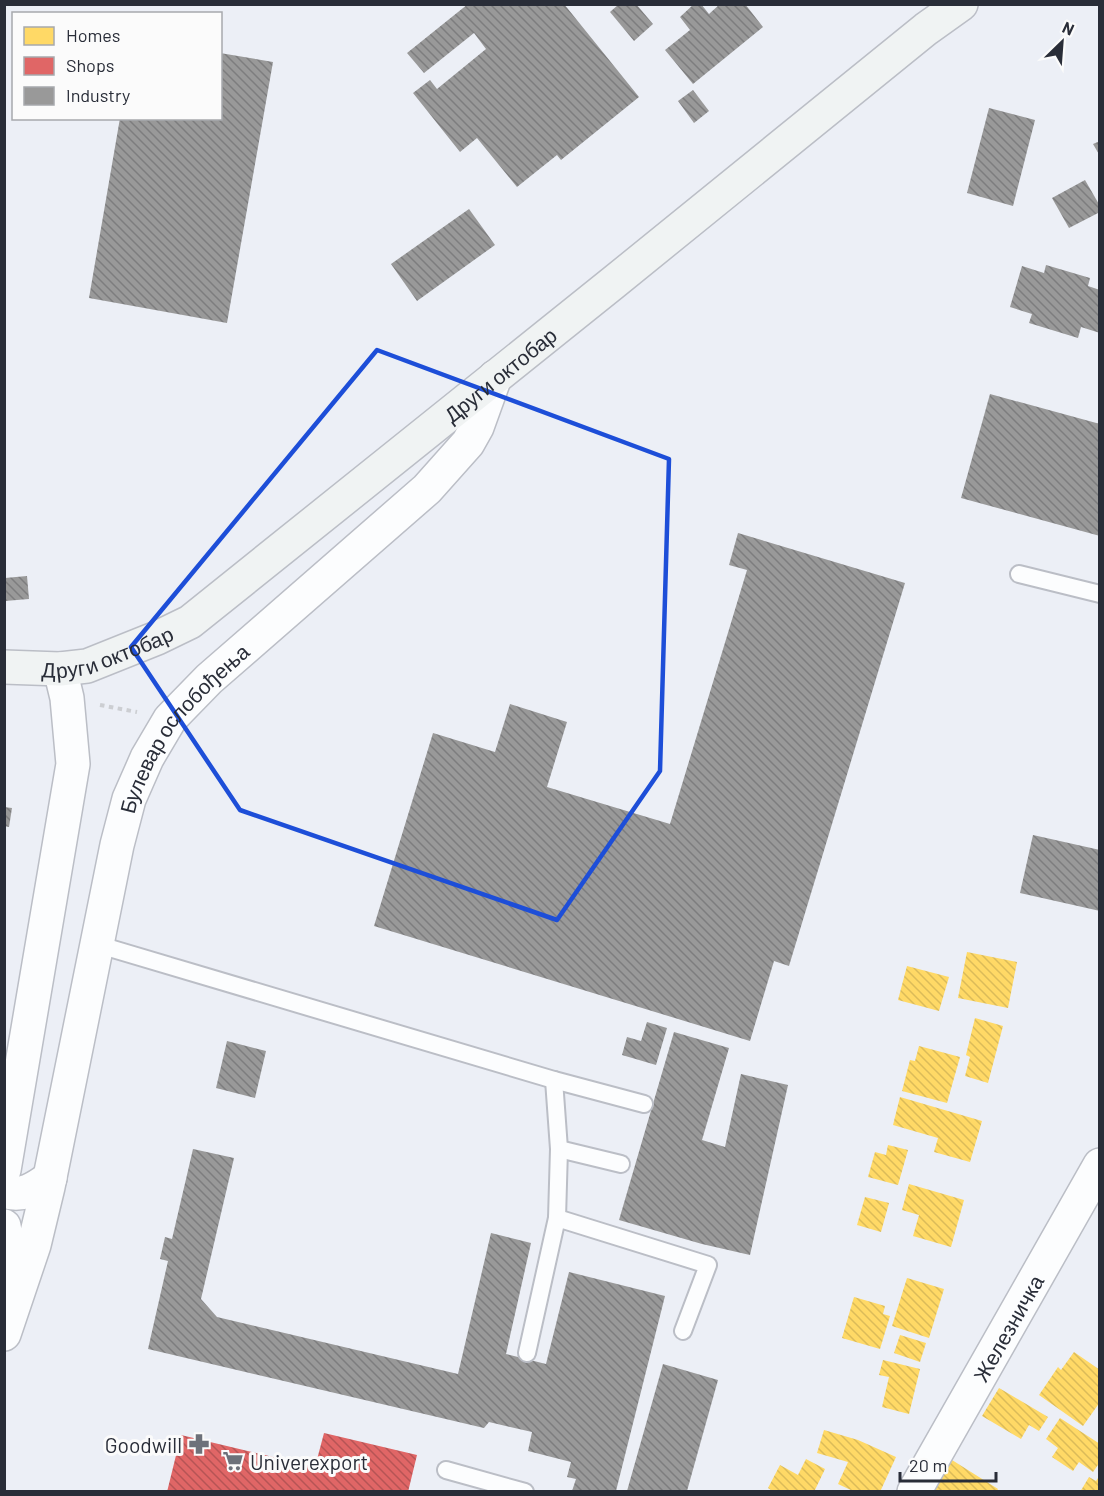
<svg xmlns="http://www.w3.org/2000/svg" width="1104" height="1496" font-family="Barlow,sans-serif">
<defs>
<pattern id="homes-back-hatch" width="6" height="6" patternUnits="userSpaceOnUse" patternTransform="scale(1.5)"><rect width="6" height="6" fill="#ffd966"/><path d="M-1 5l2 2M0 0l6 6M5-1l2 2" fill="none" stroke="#dbbb59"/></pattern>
<pattern id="shops-back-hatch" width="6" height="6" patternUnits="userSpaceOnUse" patternTransform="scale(1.5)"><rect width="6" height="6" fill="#e06666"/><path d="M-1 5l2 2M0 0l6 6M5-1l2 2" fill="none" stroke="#b65455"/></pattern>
<pattern id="industry-back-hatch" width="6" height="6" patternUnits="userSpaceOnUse" patternTransform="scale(1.5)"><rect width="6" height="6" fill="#999"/><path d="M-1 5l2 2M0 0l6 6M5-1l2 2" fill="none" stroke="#7d7d7e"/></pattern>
</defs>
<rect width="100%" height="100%" fill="#eceff6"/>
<g fill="url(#homes-back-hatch)">
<polygon points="967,952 1017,962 1008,1008 958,998"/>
<polygon points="907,966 949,977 939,1011 898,1000"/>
<polygon points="975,1018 1003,1026 988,1083 965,1076 970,1057 966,1055"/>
<polygon points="919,1046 960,1057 947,1103 902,1091 910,1060 915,1061"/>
<polygon points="900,1097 982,1121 970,1162 934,1152 938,1138 893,1125"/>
<polygon points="888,1145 908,1150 898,1185 868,1177 875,1152 886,1155"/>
<polygon points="909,1184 964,1200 951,1247 913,1236 919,1215 902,1210"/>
<polygon points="865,1197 889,1203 881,1232 857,1225"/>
<polygon points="907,1278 944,1289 929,1338 892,1326"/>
<polygon points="854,1297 885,1306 883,1314 890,1316 880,1349 842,1338"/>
<polygon points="900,1335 926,1343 920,1362 894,1353"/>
<polygon points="1074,1352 1100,1370 1100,1402 1083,1426 1039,1395 1058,1367 1061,1370"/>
<polygon points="883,1360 920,1369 909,1414 882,1407 889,1377 879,1375"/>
<polygon points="999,1388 1048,1417 1039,1431 1029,1425 1021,1439 982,1416"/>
<polygon points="1060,1418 1100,1444 1100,1462 1093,1472 1079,1462 1073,1471 1052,1457 1058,1448 1046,1439"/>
<polygon points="824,1430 858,1440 896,1457 880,1492 855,1492 838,1484 848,1462 817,1453"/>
<polygon points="806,1459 825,1469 814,1492 774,1492 768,1488 780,1465 798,1475"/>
<polygon points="952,1460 998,1489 996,1492 933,1492"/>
<polygon points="1100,1475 1100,1492 1080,1492 1089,1477 1096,1481"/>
</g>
<polygon fill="url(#shops-back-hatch)" points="324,1433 417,1455 408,1492 167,1492 181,1435 315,1467"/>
<g fill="url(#industry-back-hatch)">
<polygon points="468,4 564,4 639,97 561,160 557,155 517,187 477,138 460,152 413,93 430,80 437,89 486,49 474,33 424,73 407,53"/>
<polygon points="619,4 636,4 653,24 634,41 610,12"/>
<polygon points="694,4 701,4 709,14 720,4 745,4 763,27 693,84 665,50 690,30 680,17"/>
<polygon points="220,53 273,62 227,323 89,298 120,118 220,118"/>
<polygon points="693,90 709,111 694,123 678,101"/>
<polygon points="989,108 1035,120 1013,206 967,193"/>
<polygon points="1100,141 1100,156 1093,144"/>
<polygon points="1085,180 1100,206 1100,212 1069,228 1052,198"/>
<polygon points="469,209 495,245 417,301 391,264"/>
<polygon points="1046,265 1090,278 1088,286 1100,290 1100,333 1081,327 1078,338 1029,323 1032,314 1010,307 1022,266 1044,273"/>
<polygon points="990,394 1100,424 1100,536 961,498"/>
<polygon points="738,533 905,583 789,966 774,961 750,1041 374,926 433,733 495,752 510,704 567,722 547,787 670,824 747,570 729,565"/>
<polygon points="27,576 29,599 5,601 5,578"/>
<polygon points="4,807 12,808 9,827 4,826"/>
<polygon points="1033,835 1100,850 1100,911 1020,893"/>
<polygon points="647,1022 667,1028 656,1065 622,1055 627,1037 641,1041"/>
<polygon points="674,1032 729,1048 702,1140 725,1147 741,1074 788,1085 750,1255 702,1244 619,1220"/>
<polygon points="227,1041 266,1051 255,1098 216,1088"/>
<polygon points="193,1149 234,1158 201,1299 217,1317 458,1374 491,1233 531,1243 506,1354 546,1364 569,1272 665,1296 616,1491 572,1491 576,1479 567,1477 571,1462 528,1451 532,1432 489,1422 484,1428 148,1349 168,1261 160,1259 165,1237 172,1239"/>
<polygon points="663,1364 718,1380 687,1491 627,1491"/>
</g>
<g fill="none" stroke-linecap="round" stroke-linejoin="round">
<g stroke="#bbbec6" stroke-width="20">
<g id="service">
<polyline points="1019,574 1100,594"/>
<polyline points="96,944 554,1080 644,1104"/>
<polyline points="559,1149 621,1164"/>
<polyline points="557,1218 708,1265 683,1331"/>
<polyline points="527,1353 557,1218 559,1149 554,1080"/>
<polyline points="446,1470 525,1492"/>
</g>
</g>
<g stroke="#bbbec6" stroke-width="36">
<g id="minor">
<path id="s1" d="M914 1492 1100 1165"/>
</g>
</g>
<g stroke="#bbbec6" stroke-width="36">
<g id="tertiary">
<polyline points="4,1170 73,764 67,698 60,669"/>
<path d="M4 1191C22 1198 36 1188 50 1178"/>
<polyline points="4,1226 16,1291"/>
<path id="s2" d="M4 1334 34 1245 48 1187 117 845 129 799 147 758 170 719 209 679 427 489 468 443 477 427 495 377"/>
</g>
</g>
<g stroke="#bbbec6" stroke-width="36">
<g id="secondary">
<path id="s3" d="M4 667 60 669 87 666 157 638 190 622C436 426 682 228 926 29L961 4"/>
</g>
</g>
<polyline stroke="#ccced2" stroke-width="4" stroke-dasharray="4.5 4.5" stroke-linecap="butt" points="100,705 137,712"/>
<use href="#service" stroke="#fcfdfe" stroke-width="16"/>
<use href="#minor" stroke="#fcfdfe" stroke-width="33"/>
<use href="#tertiary" stroke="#fcfdfe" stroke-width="33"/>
<use href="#secondary" stroke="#f0f3f3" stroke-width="33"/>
</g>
<path fill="none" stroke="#1d4ed8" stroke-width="4.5" stroke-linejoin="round" d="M377 350 669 459 660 771 557 920 240 810 131 647Z"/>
<defs>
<g id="pharmacy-bare" transform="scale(1.62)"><path d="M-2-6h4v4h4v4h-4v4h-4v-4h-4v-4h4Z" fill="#6d717a" stroke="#fbfbfb" stroke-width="2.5" paint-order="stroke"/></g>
<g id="supermarket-bare" transform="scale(1.62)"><path d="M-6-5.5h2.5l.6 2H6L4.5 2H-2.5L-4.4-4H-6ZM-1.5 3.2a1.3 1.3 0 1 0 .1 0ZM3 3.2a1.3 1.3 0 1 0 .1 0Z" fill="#6d717a" stroke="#fbfbfb" stroke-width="2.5" paint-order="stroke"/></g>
</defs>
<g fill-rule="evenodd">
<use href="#pharmacy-bare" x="199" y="1444"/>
<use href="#supermarket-bare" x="233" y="1461"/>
</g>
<g text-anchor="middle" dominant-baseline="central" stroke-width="6" stroke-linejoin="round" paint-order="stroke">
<g font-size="21" fill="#292d38" stroke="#fbfbfb">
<text stroke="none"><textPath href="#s3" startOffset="592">Други октобар</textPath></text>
<text stroke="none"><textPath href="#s3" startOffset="106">Други октобар</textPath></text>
<text stroke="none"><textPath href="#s2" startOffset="640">Булевар ослобођења</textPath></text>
<text stroke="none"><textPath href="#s1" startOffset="189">Железничка</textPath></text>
</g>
<g font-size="21" fill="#292d38" stroke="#fbfbfb" text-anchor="end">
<text x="182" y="1444">Goodwill</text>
<text x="250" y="1461" text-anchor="start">Univerexport</text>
</g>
</g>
<rect width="1104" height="1496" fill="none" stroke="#292d38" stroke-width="12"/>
<rect x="12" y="12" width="210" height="108" fill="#fbfbfb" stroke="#a7a9ad" stroke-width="1.5"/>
<rect x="24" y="27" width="30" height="18" fill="#ffd966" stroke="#a7a9ad" stroke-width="1.5"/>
<text x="66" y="42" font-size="18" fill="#292d38">Homes</text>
<rect x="24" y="57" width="30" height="18" fill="#e06666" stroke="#a7a9ad" stroke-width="1.5"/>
<text x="66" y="72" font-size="18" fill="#292d38">Shops</text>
<rect x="24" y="87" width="30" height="18" fill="#999999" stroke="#a7a9ad" stroke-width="1.5"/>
<text x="66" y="102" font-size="18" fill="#292d38">Industry</text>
<g transform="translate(1062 42) rotate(25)" stroke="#fbfbfb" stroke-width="4.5" paint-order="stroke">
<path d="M0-4.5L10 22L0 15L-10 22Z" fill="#292d38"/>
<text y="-9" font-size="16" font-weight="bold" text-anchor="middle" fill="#292d38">N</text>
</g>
<path d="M900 1472v9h96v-9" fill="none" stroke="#292d38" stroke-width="3"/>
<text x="909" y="1472" font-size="18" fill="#292d38" stroke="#fbfbfb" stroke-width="4.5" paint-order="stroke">20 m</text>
</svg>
